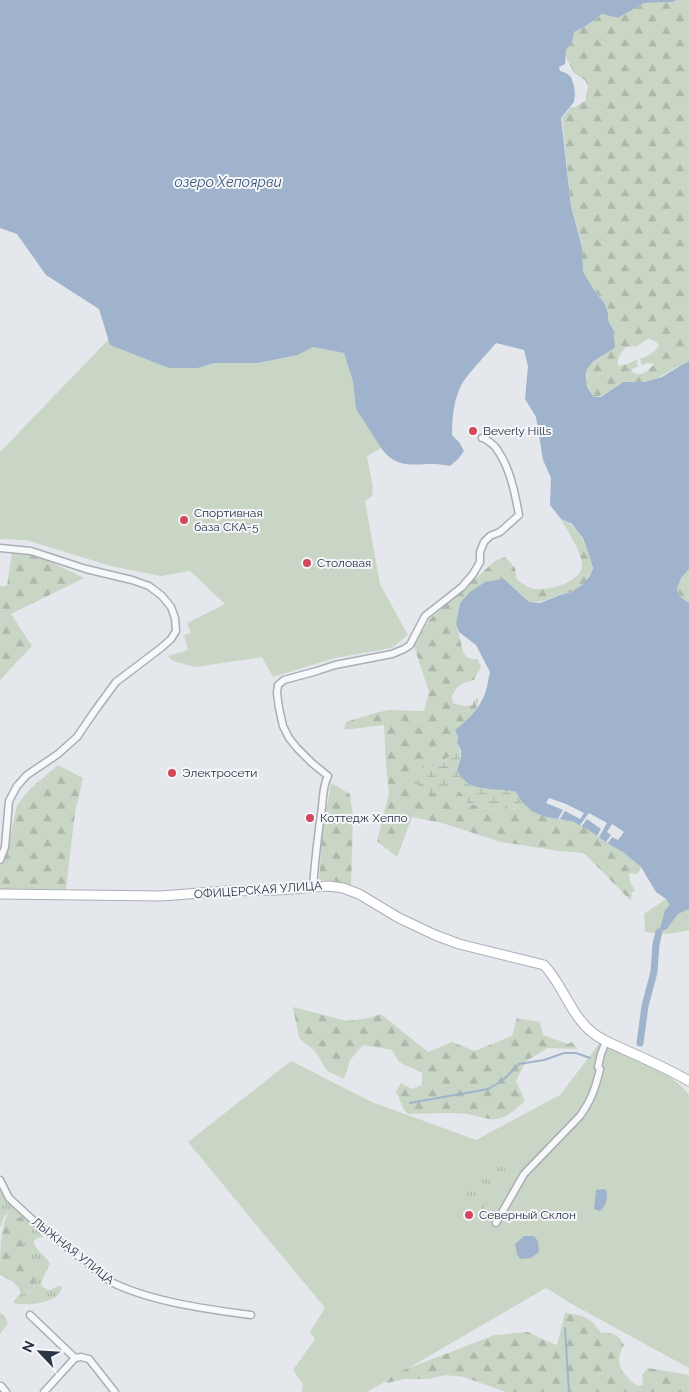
<svg xmlns="http://www.w3.org/2000/svg" width="689" height="1392" font-family="Raleway,sans-serif">
<defs>
<pattern id="forest-firs" width="22" height="20" patternUnits="userSpaceOnUse" patternTransform="scale(1.25)"><rect width="22" height="20" fill="#c9d6c5"/><path d="M5 1l3.5 6h-7zM16 11l3.5 6h-7z" fill="#adb8ab"/></pattern>
<pattern id="wetland-marsh" width="20" height="14" patternUnits="userSpaceOnUse" patternTransform="scale(1.25)"><rect width="20" height="14" fill="#c9d6c5"/><path d="M1 5h8M5 5V1M11 12h8M15 12V8" fill="none" stroke="#adb8ab"/></pattern>
<pattern id="park-tufts" width="24" height="20" patternUnits="userSpaceOnUse" patternTransform="scale(1.25)"><rect width="24" height="20" fill="#c9d6c5"/><path d="M3 7l-1-3M5 7V3M7 7l1-3M15 17l-1-3M17 17v-4M19 17l1-3" fill="none" stroke="#adb8ab"/></pattern>
</defs>
<rect width="100%" height="100%" fill="#e4e7ec"/>
<g fill="#c9d6c5">
<polygon points="109,339 111,345 198,368 214,363 258,363 298,355 313,347 344,353 353,382 356,409 381,448 367,456 373,487 372,496 365,501 380,584 408,635 392,648 335,658 273,677 262,657 195,667 173,661 168,656 188,650 184,635 191,633 187,623 225,604 190,571 161,576 111,566 26,540 0,539 0,452"/>
<polygon points="666,899 670,905 660,932 667,929 678,914 689,909 689,930 669,934 645,932 644,914"/>
<path d="M599 1044C623 1053 675 1073 689 1095V1368L570 1303 546 1288 367 1392H302L303 1384 293 1370 315 1339 310 1332 325 1308 188 1142 291 1061 372 1102 476 1140 560 1095Z"/>
</g>
<g fill="url(#forest-firs)" fill-rule="evenodd">
<path d="M677 0H689V361C674 366 662 379 646 382 638 383 629 380 622 383 612 387 606 397 594 397 585 387 585 378 588 366L611 350 613 330 608 320V313L604 301 596 293 582 272V247L571 205 562 118 571 107H575L585 101 588 86 585 80 574 73 565 55 566 50 572 43 574 32 583 28 602 14 618 18 644 3 672 2ZM649 338 655 341 659 345C654 353 648 356 640 359L642 365 647 363 654 364C648 372 641 377 632 372L633 368 638 367 637 359 628 364 618 366C617 357 621 353 626 347L637 346Z"/>
<path d="M561 519C575 526 581 533 586 548 589 554 592 560 592 566 593 577 580 588 571 592 567 593 563 593 559 595 547 599 543 603 529 602L504 579 460 603 456 624 463 651 466 657 472 659H478L481 667 474 680C463 682 457 686 452 696L453 703 464 706 473 705V702L478 697C479 713 467 721 455 730 459 737 458 747 453 753 449 757 443 760 441 765 438 771 438 786 437 794L452 785 463 795 465 802 494 811 518 808 533 812 546 817 572 821 591 831 610 845 623 852 641 867 638 874 629 873 630 881 635 891 632 892 631 901 584 853 559 851 501 842 442 823 412 817 397 857 377 841 389 793 386 767 384 725 344 730 346 722 375 713 389 710 424 711 429 692 413 643C420 636 424 628 430 619L495 561 505 557 515 568 517 580C523 583 528 588 534 589 548 591 582 582 582 565 582 552 567 531 561 519Z"/>
<polygon points="12,552 30,552 84,578 11,614 32,646 0,680 0,586 7,586"/>
<polygon points="689,569 689,603 679,596 677,589 681,578"/>
<polygon points="58,765 83,778 75,813 66,889 0,889 0,866 6,856 17,805 31,788"/>
<polygon points="331,783 350,794 353,816 351,887 335,881 319,880 322,836"/>
<path d="M293 1007 347 1021 369 1018 381 1014 428 1052 452 1042 475 1051 512 1036 517 1018 540 1022 543 1035 568 1044 572 1042 578 1049 548 1048 526 1061 516 1081 525 1101C517 1108 508 1118 496 1119 486 1120 476 1115 466 1114 447 1112 428 1114 408 1114L403 1108 396 1091 401 1083 412 1089 422 1085V1073L399 1062 392 1050 363 1045 350 1060 344 1079 327 1071 315 1051 299 1038Z"/>
<polygon points="574,1098 581,1104 562,1121 555,1113"/>
<path d="M8 1212 19 1218 22 1215 31 1226 32 1232 24 1244C30 1261 45 1278 28 1294L22 1293C14 1280 13 1282 0 1275 0 1255 0 1229 8 1212Z"/>
<polygon points="0,1313 4,1315 8,1323 0,1334"/>
<path d="M565 1313C583 1315 591 1317 601 1333 612 1332 619 1335 624 1345 613 1364 622 1373 637 1386L643 1385 642 1375 648 1368 689 1375V1392H506L464 1377 445 1375 429 1379H404L387 1383 384 1381 388 1376 495 1335 528 1332 544 1340 557 1345Z"/>
</g>
<path fill="url(#wetland-marsh)" d="M457 742C463 754 460 758 457 770L484 789H505L516 792 522 802 533 812 518 808 494 811 465 802 463 795 452 785 437 794 421 792 415 778 424 765H441C448 757 454 754 457 742Z"/>
<g fill="url(#park-tufts)">
<polygon points="495,1159 507,1171 494,1190 482,1213 452,1197 464,1175 474,1180 482,1161"/>
<path d="M0 1190 15 1207 44 1237C20 1239 46 1256 50 1263L42 1281 41 1285C47 1291 51 1291 58 1286L62 1287C61 1290 60 1292 58 1295 48 1304 25 1306 13 1303L16 1298 21 1293 28 1294C45 1280 30 1260 24 1244 30 1229 36 1228 22 1216L19 1218 8 1212 4 1217 0 1228Z"/>
</g>
<g fill="#9fb4cc">
<path d="M0 0H677L672 2 644 3 618 18 602 14 583 28 574 32 572 43 566 50 565 64 559 67 560 71 566 73 571 77 574 86 575 95 574 102 561 118 571 206 582 248 583 272 596 293 604 302 608 313V320L613 330 615 347C603 358 584 361 586 379 586 387 589 391 594 397H601L623 382H645L662 377 683 364 689 361V569L681 578 677 589 679 596 689 603V909L678 914 667 929 659 932 665 910 670 905 666 899 656 892 641 867 623 852 610 845 590 831 572 821 546 817 533 812 522 802 516 792C495 787 468 794 457 770L461 757V750L457 742 458 737 455 730C467 721 478 710 484 696 487 690 488 680 490 672L476 645 459 632 456 624 460 603 470 592 485 582 504 579 529 602 540 603 560 595 571 592 582 585 590 576 593 568 590 558 583 538 572 524 561 519 550 505 551 478 543 460 536 417 525 399 528 366 524 350 496 343C487 354 471 370 463 382 454 397 452 417 452 435L459 442 464 451 458 459 450 466C445 465 440 464 434 464 412 464 396 469 381 448L356 409 353 382 344 353 313 347 298 355 258 363H214L198 368H169L110 345 99 309 46 275 17 234 0 228Z"/>
<path d="M603 1189 606 1190C609 1197 606 1206 600 1211L594 1209 596 1190Z"/>
<polygon points="524,1236 534,1236 538,1241 539,1252 531,1258 520,1259 517,1254 515,1244"/>
</g>
<g fill="#e4e7ec">
<polygon points="549,798 566,804 584,813 580,819 565,811 560,819 558,819 563,810 546,803"/>
<polygon points="589,813 607,823 599,837 597,836 601,829 587,819 582,826 580,825"/>
<polygon points="612,824 624,832 618,840 612,837 608,843 606,842 611,835 607,832"/>
</g>
<g fill="none" stroke-linecap="round" stroke-linejoin="round">
<g stroke="#9fb4cc" stroke-width="2">
<polyline points="410,1103 488,1089 502,1081 519,1064 544,1060 564,1053 576,1053 590,1058"/>
<polyline points="565,1328 569,1392"/>
</g>
<polyline stroke="#9fb4cc" stroke-width="7" points="640,1043 645,1006 654,972 656,944 659,932"/>
<g stroke="#a9aeb7" stroke-width="9">
<g id="street">
<polyline points="0,548 31,551 86,569 132,580 149,586 162,596 171,607 175,618 176,631 171,639 161,648 116,682 94,712 77,737 58,754 27,775 17,786 9,801 5,847 0,860"/>
<path d="M313 887C315 860 318 834 322 807 323 797 323 785 328 776L312 763 297 748 289 738 283 726 279 708 277 693 278 685 284 680 317 671 335 665 392 654 404 649 410 645 425 616 462 587 473 574 480 562V552L484 542 490 536 500 532 519 515C515 493 510 467 496 448 493 444 488 441 484 438H482"/>
<path d="M0 1180 9 1198 35 1222 111 1282C152 1302 206 1309 251 1315"/>
<path d="M496 1223 524 1174 580 1116C592 1099 595 1089 600 1069L598 1067 601 1054 606 1041"/>
<polyline points="30,1315 75,1358 81,1357 89,1359 115,1392"/>
<polyline points="1,1386 6,1392"/>
<polyline points="44,1392 75,1358"/>
</g>
</g>
<g stroke="#a9aeb7" stroke-width="11">
<path id="secondary" d="M0 894 161 896 227 891 278 890 328 886 343 888 359 894 399 918 435 935 459 944 544 965C563 985 571 1016 593 1033 601 1040 613 1044 623 1049 646 1059 668 1069 689 1081"/>
</g>
<use href="#street" stroke="#f7f8fa" stroke-width="6"/>
<use href="#secondary" stroke="#fff" stroke-width="9"/>
</g>
<g fill="#d1495b" stroke="#f4f6f9" stroke-width="2">
<circle cx="473" cy="431" r="5"/>
<circle cx="184" cy="520" r="5"/>
<circle cx="307" cy="563" r="5"/>
<circle cx="172" cy="773" r="5"/>
<circle cx="310" cy="818" r="5"/>
<circle cx="469" cy="1215" r="5"/>
</g>
<g text-anchor="middle" dominant-baseline="central" stroke-width="4" stroke-linejoin="round" paint-order="stroke">
<g font-size="12" fill="#2b3445" stroke="#f4f6f9" text-anchor="start">
<text x="483" y="431">Beverly Hills</text>
<text x="194" y="513">Спортивная<tspan x="194" dy="14">база СКА-5</tspan></text>
<text x="317" y="563">Столовая</text>
<text x="182" y="773">Электросети</text>
<text x="320" y="818">Коттедж Хеппо</text>
<text x="479" y="1215">Северный Склон</text>
</g>
<g font-size="12" fill="#2b3445" stroke="#f4f6f9">
<text transform="translate(258 890) rotate(-4)">ОФИЦЕРСКАЯ УЛИЦА</text>
<text transform="translate(73 1251) rotate(38)">ЛЫЖНАЯ УЛИЦА</text>
</g>
<g font-size="14" font-style="italic" fill="#34527a" stroke="#f4f6f9">
<text x="228" y="182">озеро Хепоярви</text>
</g>
</g>
<g transform="translate(40 1352) rotate(295)" stroke="#f4f6f9" stroke-width="4" paint-order="stroke">
<path d="M0-4L9 19L0 12L-9 19Z" fill="#2b3445"/>
<text y="-8" font-size="14" font-weight="bold" text-anchor="middle" fill="#2b3445">N</text>
</g>
</svg>
